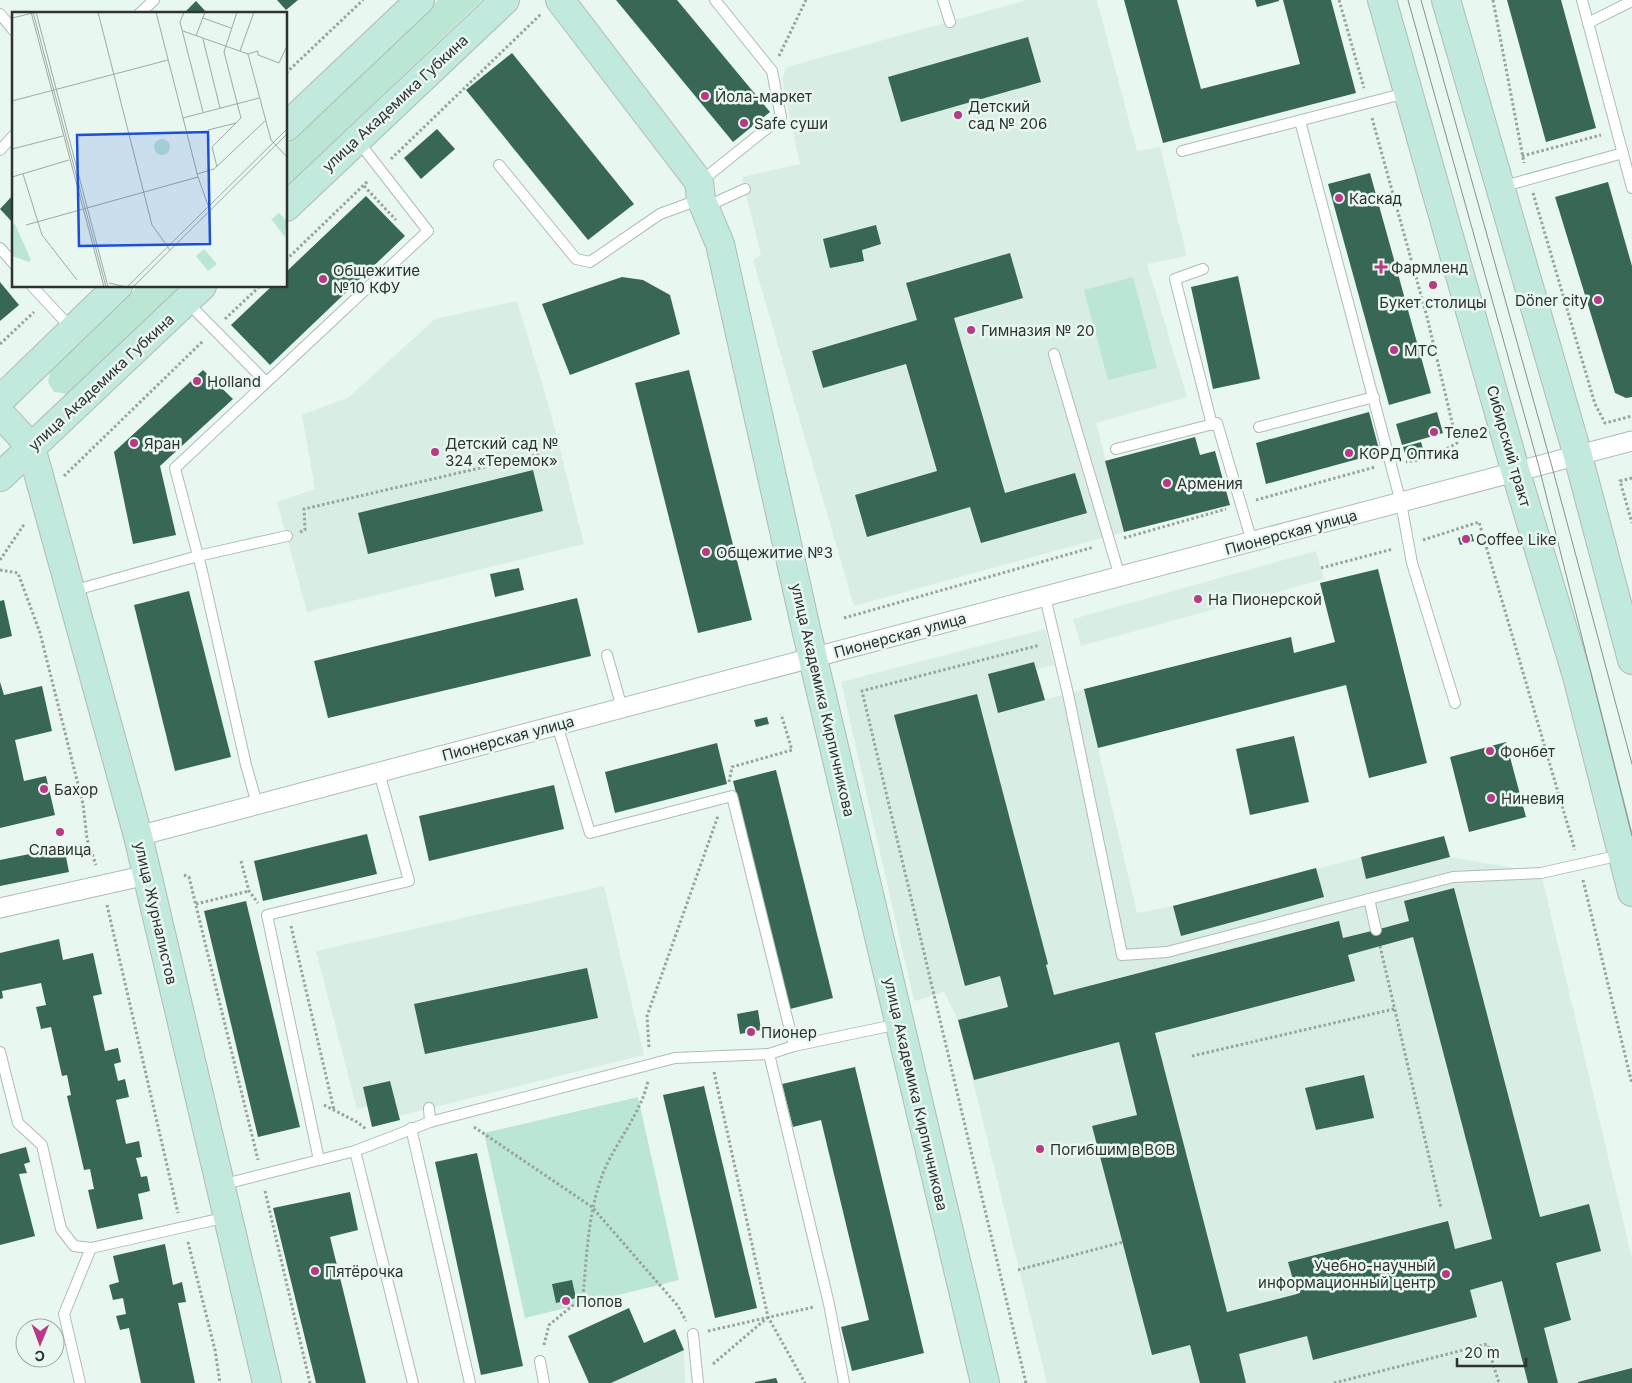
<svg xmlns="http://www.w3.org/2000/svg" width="1632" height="1383" font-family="Inter,sans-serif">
<rect width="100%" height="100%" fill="#e9f7f1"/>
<g fill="#d8ede4">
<polygon points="1027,0 1097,0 1137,151 1160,147 1187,256 1147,264 1187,397 1096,423 1124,532 854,606 753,260 761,255 742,177 800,164 782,79 787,67"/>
<polygon points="517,301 550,410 584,544 307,612 277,502 315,489 302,415 349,397 435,319"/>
<polygon points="1316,551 1324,579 1081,646 1073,619"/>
<polygon points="1045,629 1054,665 1036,669 1034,662 988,674 998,713 1084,689 1137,913 1173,906 1444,836 1450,857 1541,873 1632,1258 1632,1383 1047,1383 958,1020 944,992 914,1001 841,682"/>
<polygon points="604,886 644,1055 399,1116 395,1100 357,1109 316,951"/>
<polygon points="684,1350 685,1383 611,1383"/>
</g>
<g fill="#bbe6d4">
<polygon points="438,0 482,0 286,187 286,145"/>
<polygon points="1133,277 1157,368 1108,380 1084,290"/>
<polygon points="138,286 183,286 68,394 54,392 48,382 50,371"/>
<polygon points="638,1097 679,1280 525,1318 484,1133"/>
</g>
<g fill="#386756" fill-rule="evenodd">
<polygon points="277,0 298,0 286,10"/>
<polygon points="616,0 677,0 770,112 733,142"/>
<polygon points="1124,0 1177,0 1201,89 1300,64 1283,0 1331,0 1356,93 1163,143"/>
<polygon points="1255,0 1279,0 1279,1 1257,7"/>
<polygon points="1507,0 1561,0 1596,128 1546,142"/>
<polygon points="196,1 208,14 183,14"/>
<polygon points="1028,37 1041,82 901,122 888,77"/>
<polygon points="512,53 634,204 588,240 466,90"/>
<polygon points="437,129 455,149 421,179 404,158"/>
<polygon points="1370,173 1431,393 1389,405 1328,184"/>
<polygon points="1608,182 1632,266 1632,397 1626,398 1615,393 1555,197"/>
<polygon points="14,194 14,224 0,209"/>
<polygon points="366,196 405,236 270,365 231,325 272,286 286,286 286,272"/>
<polygon points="876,225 881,244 862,250 864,261 830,268 823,239"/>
<polygon points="1010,253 1023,298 954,318 1005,493 1075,473 1087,513 981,543 970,507 867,537 855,495 937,471 906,364 823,388 812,351 917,320 906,283"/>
<polygon points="1238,276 1260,379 1213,389 1191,287"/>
<polygon points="622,277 643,280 670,295 680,334 570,375 542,304"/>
<polygon points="0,282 19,305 0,321"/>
<polygon points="203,370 233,399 160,466 176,535 133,544 114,452"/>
<polygon points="689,370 752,620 698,633 635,383"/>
<polygon points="1369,412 1380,453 1266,484 1256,443"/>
<polygon points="1437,412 1443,433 1402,445 1396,424"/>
<polygon points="1195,437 1200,455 1215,451 1230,505 1124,532 1105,461"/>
<polygon points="1421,442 1424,452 1406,457 1403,447"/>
<polygon points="533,470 543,511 368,554 358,513"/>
<polygon points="1472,534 1474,541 1460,545 1458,538"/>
<polygon points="519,568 524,590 495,597 490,574"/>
<polygon points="1378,569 1427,763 1369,778 1346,685 1098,748 1084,689 1291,637 1294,653 1335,642 1320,583"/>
<polygon points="189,591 231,757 175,771 134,605"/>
<polygon points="577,598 591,656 328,718 314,661"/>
<polygon points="4,600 12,636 0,639 0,601"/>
<polygon points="1034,662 1045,700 998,713 988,674"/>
<polygon points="0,682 4,695 42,686 52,731 15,740 24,781 46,776 55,815 0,828"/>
<path d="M977 694 1048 964 1046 965 1054 995 1339 921 1343 938 1376 930 1409 921 1404 901 1454 888 1540 1217 1589 1204 1601 1251 1556 1263 1571 1320 1544 1328 1558 1383H1528L1502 1281 1470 1290 1477 1317 1313 1360 1307 1336 1239 1354 1246 1383H1200L1190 1345 1152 1355 1092 1126 1137 1115 1119 1042 974 1080 958 1020 1008 1007 1000 976 965 986 894 715ZM1413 937 1492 1239 1455 1249 1448 1221 1288 1262 1297 1294 1227 1312 1155 1033 1355 981 1348 955Z"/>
<polygon points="767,717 769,724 756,727 754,720"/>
<polygon points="1294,736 1309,802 1250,815 1236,749"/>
<polygon points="1506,742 1526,817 1469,832 1450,757"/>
<polygon points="717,743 727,784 615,813 605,772"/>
<polygon points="776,770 833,998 790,1009 733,781"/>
<polygon points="554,785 564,829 429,861 419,816"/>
<polygon points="367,834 377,874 263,901 254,861"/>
<polygon points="1444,836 1450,857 1366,879 1361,857"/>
<polygon points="64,847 69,872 0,886 0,860"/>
<polygon points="1316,868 1324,897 1181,936 1173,906"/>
<polygon points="246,901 300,1127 258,1137 204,911"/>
<polygon points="59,939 63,960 93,953 102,994 93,996 105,1051 118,1048 121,1062 114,1064 118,1081 125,1079 129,1097 116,1100 126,1144 139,1141 142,1157 136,1158 141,1177 147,1176 150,1191 138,1194 143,1219 97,1229 88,1190 94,1189 90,1169 84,1170 67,1096 71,1095 67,1075 62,1076 51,1027 41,1029 36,1007 46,1005 41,983 2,991 3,998 0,999 0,953"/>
<polygon points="587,968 598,1018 425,1054 414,1004"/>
<polygon points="758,1010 761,1030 740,1034 737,1014"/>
<polygon points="855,1067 924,1353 852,1371 841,1327 869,1320 821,1120 793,1127 782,1084"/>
<polygon points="1364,1075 1374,1118 1316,1130 1305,1088"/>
<polygon points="390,1081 400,1120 372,1127 363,1087"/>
<polygon points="704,1086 757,1308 715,1318 663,1095"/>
<polygon points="26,1147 30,1162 24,1164 27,1173 19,1174 35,1236 0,1245 0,1154"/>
<polygon points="477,1153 523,1366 481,1375 435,1162"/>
<polygon points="350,1192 358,1230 330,1237 366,1383 316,1383 273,1208"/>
<polygon points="165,1244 173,1285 182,1282 186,1302 178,1303 195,1383 141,1383 129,1328 120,1330 116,1316 126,1314 123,1298 113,1300 109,1285 119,1282 113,1256"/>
<polygon points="572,1280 576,1298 556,1303 552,1284"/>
<polygon points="629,1308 644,1343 675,1329 684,1350 611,1383 589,1383 568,1336"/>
<polygon points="1632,1368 1632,1383 1578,1383 1578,1382"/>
<polygon points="776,1378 778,1383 755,1383 755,1382"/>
</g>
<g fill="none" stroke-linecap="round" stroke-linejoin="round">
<g stroke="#afbcb6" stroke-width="12">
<g id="lane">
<polyline points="943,0 950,22"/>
<polyline points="1582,0 1632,188"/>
<polyline points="0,14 14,31"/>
<polyline points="139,14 154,0"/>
<polyline points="1588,23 1632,1"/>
<polyline points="1300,121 1401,503 1412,563 1455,703"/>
<polyline points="0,150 14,135"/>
<polyline points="1182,151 1406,93"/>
<polyline points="499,165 576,259 590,262 660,214 701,199"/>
<polyline points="700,182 781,117 772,71 715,0"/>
<polyline points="1501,187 1623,153"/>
<polyline points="705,207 745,189"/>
<polyline points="0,248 14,264"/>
<polyline points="1203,269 1175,279 1212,425"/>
<polyline points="32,286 72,329"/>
<polyline points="186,301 266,382"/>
<polyline points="1054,354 1120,577"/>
<polyline points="1259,427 1374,397"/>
<polyline points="1116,449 1217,423 1252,542"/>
<polyline points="72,591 198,556 287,536"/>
<polyline points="1045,597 1068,694 1122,955 1167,952 1453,877 1541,873 1621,855"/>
<polyline points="607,655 622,708"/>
<polyline points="557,725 590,833 732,796 794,1046"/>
<polyline points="257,804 246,765 202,571 175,468 428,231 358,141"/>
<polyline points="1369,899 1376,930"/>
<polyline points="0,1052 18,1123 42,1145 61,1229 74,1246 91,1248 227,1217"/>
<polyline points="429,1108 430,1122"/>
<polyline points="411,1128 470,1383"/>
<polyline points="355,1151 413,1383"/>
<polyline points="319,1160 355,1151 430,1122 675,1058 769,1054"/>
<polyline points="221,1185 319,1160 267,915 409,881 379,772"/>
<polyline points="693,1334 698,1383"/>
<polyline points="540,1361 544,1383"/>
<polyline points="80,1383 64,1314 91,1248"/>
<polyline points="844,1383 829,1304 769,1054 794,1046 899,1024"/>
</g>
</g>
<g stroke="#afbcb6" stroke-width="21">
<g id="street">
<polyline points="138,836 1632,441"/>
<polyline points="0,908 147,875"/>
</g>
</g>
<g stroke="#afbcb6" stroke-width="30">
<g id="secondary">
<polyline points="560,0 699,182 701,199 720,244 806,629 985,1383"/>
<polyline points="1382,0 1516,473 1577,676 1632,892"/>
<polyline points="1446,0 1578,456 1632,660"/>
<polyline points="286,127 420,0"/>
<polyline points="286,207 505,0"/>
<polyline points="0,400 118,286"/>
<polyline points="0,413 31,447 138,836 267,1383"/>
<polyline points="0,477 202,286"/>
</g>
</g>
<g stroke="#98a29e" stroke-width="3" stroke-dasharray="2.5 2.5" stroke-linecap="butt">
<polyline points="1339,0 1364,88"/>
<polyline points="1493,0 1524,163"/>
<polyline points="779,56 806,0"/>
<polyline points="286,73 363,0"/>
<polyline points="1372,118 1427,317 1457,443 1430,458 1406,462"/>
<polyline points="1522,156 1601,135"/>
<polyline points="391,159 541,14"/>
<polyline points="364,186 396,220"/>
<polyline points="1533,193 1595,404 1605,423 1632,416"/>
<polyline points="286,260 368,181"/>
<polyline points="225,319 260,286"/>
<polyline points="0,344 34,312"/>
<polyline points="64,476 203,341"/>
<polyline points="1632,478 1620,481 1632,523"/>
<polyline points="1256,500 1375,467"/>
<polyline points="300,532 305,530 304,509 540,454"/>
<polyline points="1124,538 1226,509"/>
<polyline points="1423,540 1479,522 1575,850"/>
<polyline points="0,560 25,523"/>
<polyline points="1321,568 1393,549"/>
<polyline points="0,570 18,573 40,633 83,804 87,839 96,865"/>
<polyline points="844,618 1094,547"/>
<polyline points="729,782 732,767 792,750 781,714"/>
<polyline points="241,861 249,891 258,903"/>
<polyline points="184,875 189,877 258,1160"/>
<polyline points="1583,880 1632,1084"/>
<polyline points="196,904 249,891"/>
<polyline points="107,905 178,1213"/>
<polyline points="291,926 334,1110"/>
<polyline points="1380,946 1441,1208"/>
<polyline points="649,1047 647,1016 718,816"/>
<polyline points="1192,1056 1394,1009"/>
<polyline points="714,1072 768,1317 805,1383"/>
<polyline points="324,1105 357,1122 366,1129"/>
<polyline points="474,1127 592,1207 678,1306 686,1321"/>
<polyline points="265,1191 310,1383"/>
<polyline points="188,1242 215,1350 220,1383"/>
<polyline points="1018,1270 1123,1242"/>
<polyline points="708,1331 814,1307"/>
<path d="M544 1345 549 1325 583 1297C587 1253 588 1207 606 1166 620 1137 641 1112 648 1081"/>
<polyline points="713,1364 767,1318"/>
<polyline points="1026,1383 862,691 1040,645"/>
<polyline points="1334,1383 1487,1344 1499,1383"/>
</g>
<use href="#lane" stroke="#fff" stroke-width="10"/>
<use href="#street" stroke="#fff" stroke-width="19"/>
<use href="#secondary" stroke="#c2e9dd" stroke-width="28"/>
<g stroke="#87918d" stroke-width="1">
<polyline points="1408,0 1539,467 1632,836"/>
<polyline points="1421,0 1551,463 1632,764"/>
</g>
</g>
<g fill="#b93984" stroke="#e9f7f1" stroke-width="2">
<circle cx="705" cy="96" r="5"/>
<circle cx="958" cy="115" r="5"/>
<circle cx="744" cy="123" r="5"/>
<circle cx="1339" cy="198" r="5"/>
<path d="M1378.5 259.5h5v5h5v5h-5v5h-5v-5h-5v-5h5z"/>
<circle cx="323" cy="279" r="5"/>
<circle cx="1433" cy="285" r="5"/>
<circle cx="1598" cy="300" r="5"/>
<circle cx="971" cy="330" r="5"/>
<circle cx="1394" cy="350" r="5"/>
<circle cx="197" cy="381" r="5"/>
<circle cx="1434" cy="432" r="5"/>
<circle cx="134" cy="443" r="5"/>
<circle cx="435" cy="452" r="5"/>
<circle cx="1349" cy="453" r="5"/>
<circle cx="1167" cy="483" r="5"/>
<circle cx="1466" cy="539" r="5"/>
<circle cx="706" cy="552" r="5"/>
<circle cx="1198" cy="599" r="5"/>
<circle cx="1490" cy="751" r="5"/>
<circle cx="44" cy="789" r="5"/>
<circle cx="1491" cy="798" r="5"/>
<circle cx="60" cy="832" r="5"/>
<circle cx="751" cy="1032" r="5"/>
<circle cx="1040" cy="1149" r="5"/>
<circle cx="315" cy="1271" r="5"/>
<circle cx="1446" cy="1274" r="5"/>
<circle cx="566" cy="1301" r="5"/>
</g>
<g text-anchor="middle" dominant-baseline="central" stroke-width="5" stroke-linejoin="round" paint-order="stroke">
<g font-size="15" fill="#2e3331" stroke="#e9f7f1" text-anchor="start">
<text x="715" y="96">Йола-маркет</text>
<text x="968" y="106">Детский<tspan x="968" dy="17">сад № 206</tspan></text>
<text x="754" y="123">Safe суши</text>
<text x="1349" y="198">Каскад</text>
<text x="1391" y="267">Фармленд</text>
<text x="333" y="270">Общежитие<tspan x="333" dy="17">№10 КФУ</tspan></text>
<text x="1588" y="300" text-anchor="end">Döner city</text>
<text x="1433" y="302" text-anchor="middle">Букет столицы</text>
<text x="981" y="330">Гимназия № 20</text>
<text x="1404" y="350">МТС</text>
<text x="207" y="381">Holland</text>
<text x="1444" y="432">Теле2</text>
<text x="144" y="443">Яран</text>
<text x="445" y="443">Детский сад №<tspan x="445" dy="17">324 «Теремок»</tspan></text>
<text x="1359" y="453">КОРД Оптика</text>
<text x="1177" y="483">Армения</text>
<text x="1476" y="539">Coffee Like</text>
<text x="716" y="552">Общежитие №3</text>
<text x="1208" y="599">На Пионерской</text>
<text x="1500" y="751">Фонбет</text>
<text x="54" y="789">Бахор</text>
<text x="1501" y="798">Ниневия</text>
<text x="60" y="849" text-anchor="middle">Славица</text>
<text x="761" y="1032">Пионер</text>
<text x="1050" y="1149">Погибшим в ВОВ</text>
<text x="1436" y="1265" text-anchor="end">Учебно-научный<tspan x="1436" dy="17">информационный центр</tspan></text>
<text x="325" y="1271">Пятёрочка</text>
<text x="576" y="1301">Попов</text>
</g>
<g font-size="15" fill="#2e3331" stroke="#e9f7f1">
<text transform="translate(395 103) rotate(-43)">улица Академика Губкина</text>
<text transform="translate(101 382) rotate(-43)">улица Академика Губкина</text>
<text transform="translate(1509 446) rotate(74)">Сибирский тракт</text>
<text transform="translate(1291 532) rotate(-15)">Пионерская улица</text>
<text transform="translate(900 635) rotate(-15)">Пионерская улица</text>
<text transform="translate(823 700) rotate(77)">улица Академика Кирпичникова</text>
<text transform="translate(508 738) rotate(-15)">Пионерская улица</text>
<text transform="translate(156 913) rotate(77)">улица Журналистов</text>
<text transform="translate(916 1094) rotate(77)">улица Академика Кирпичникова</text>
</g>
</g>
<g transform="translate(12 12)">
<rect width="275" height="275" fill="#e9f7f1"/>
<path d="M142 135a8 8 0 1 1 16 0a8 8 0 1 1-16 0ZM267 201 275 209 273 225 257 204 260 207ZM3 212 19 248 17 250 0 244V213ZM192 237 205 252 196 259 184 244Z" fill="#bbe6d4"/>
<path fill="none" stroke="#9ea9a4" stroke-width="1" d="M19 0 92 275M21 0 94 275M24 0 96 275M86 0 140 213 158 238M144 0 186 165 198 199M172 0 168 10 191 100M0 6 25 0M191 6 219 16M171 19 236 42 246 39V43L267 51 275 34M184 24 193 0M191 27 208 96M228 39 242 0M236 42 259 128 275 145M0 89 156 48M171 106 247 86M196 118 224 111M0 137 51 124M205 155 200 135 229 106 212 40 225 0M11 162 30 223 65 268M185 162 202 157 253 109M0 165 57 148M14 213 186 165M97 271 114 275M115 275 275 117M121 275 275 122"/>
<path fill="#1d4ed8" fill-opacity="0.15" stroke="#1d4ed8" stroke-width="2.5" d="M196 120 198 232 67 234 65 123Z"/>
<rect width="275" height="275" fill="none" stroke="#2e3331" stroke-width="2.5"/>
</g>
<g transform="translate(40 1343) rotate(181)"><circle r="24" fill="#e9f7f1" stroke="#9ea9a4"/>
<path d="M0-4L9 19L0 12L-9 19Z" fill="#b93984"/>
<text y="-8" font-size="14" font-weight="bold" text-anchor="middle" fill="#2e3331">С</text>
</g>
<path d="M1457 1358v8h69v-8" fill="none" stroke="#2e3331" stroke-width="2.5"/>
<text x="1464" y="1358" font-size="15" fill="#2e3331" stroke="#e9f7f1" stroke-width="4" paint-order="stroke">20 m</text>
</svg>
